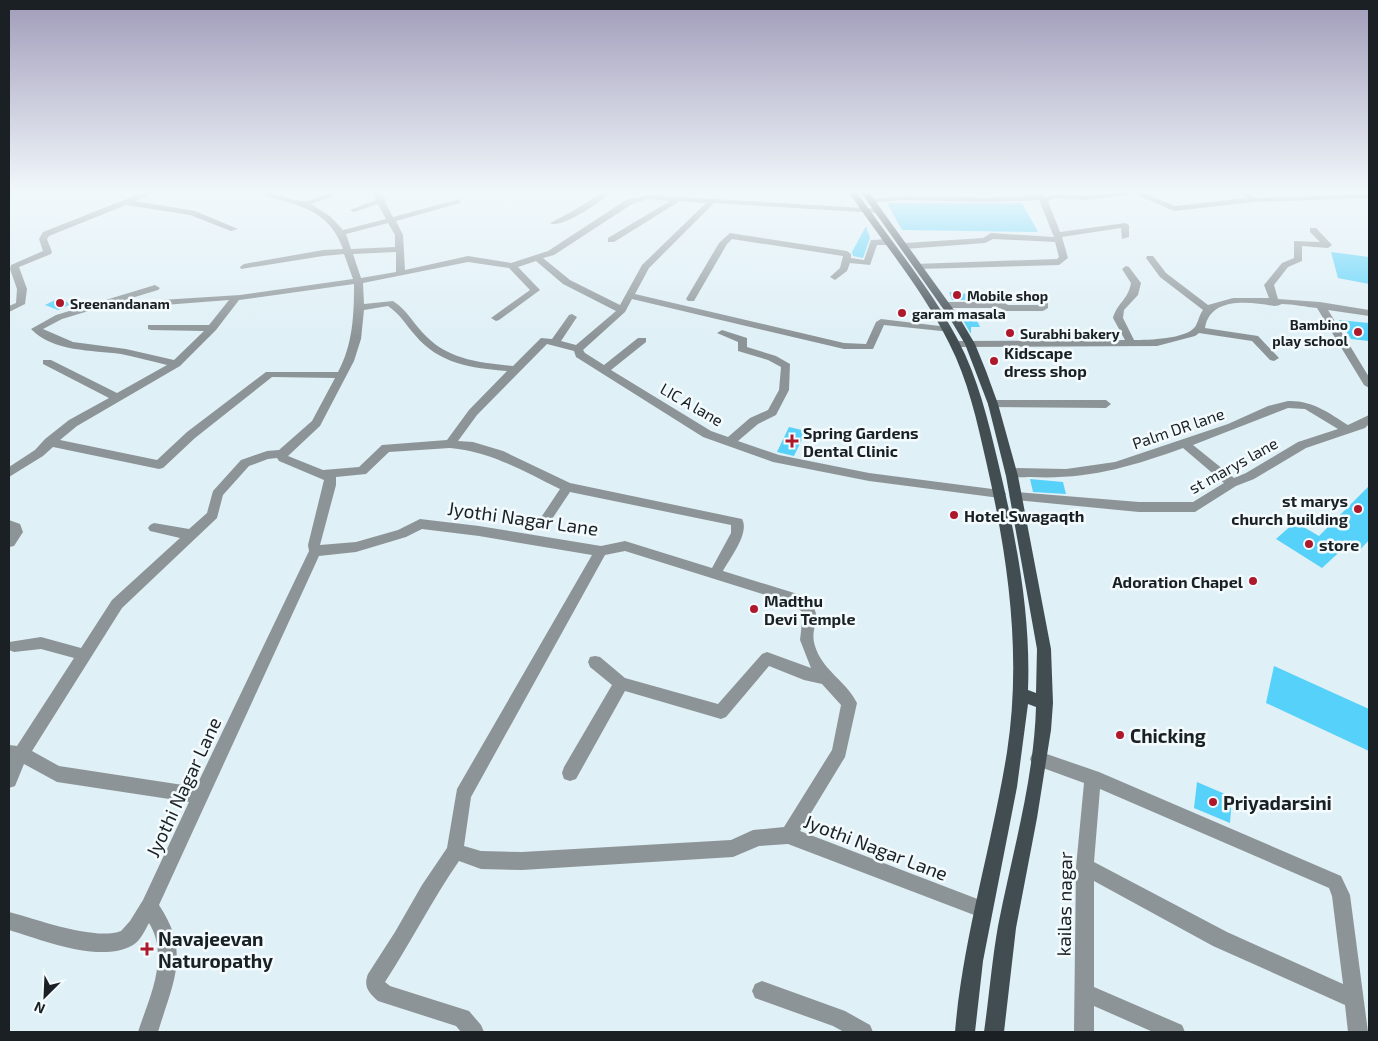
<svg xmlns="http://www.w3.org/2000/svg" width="1378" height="1041" font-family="'Exo 2',sans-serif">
<rect width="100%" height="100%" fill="#dff0f6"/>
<g fill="#56d1f9">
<polygon points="887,203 1022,203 1038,232 902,230"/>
<polygon points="866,226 870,238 863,258 853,256 852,252"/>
<polygon points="1331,252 1369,257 1369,284 1338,278"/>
<polygon points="949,292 968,294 968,300 952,300"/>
<polygon points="59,298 71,304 58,310 45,305"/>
<polygon points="957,310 973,312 980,327 971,327 971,334"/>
<polygon points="1339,320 1369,323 1369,341 1351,339"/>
<polygon points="789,427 806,431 794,456 777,452"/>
<polygon points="1030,479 1063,482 1066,494 1033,492"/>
<polygon points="1369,486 1369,540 1357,553 1346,546 1322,568 1276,539 1295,522 1319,536"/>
<polygon points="1274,666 1369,709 1369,751 1266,703"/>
<polygon points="1197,782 1232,797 1230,823 1194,808"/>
</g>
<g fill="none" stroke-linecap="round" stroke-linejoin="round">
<g fill="#8d9497" fill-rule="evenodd">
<polygon points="147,191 157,191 135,201 195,211 238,229 231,231 190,215 126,205 49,236 47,239 52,252 51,254 19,267 27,289 25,304 9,312 9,306 16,303 17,289 10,269 11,265 43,251 39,239 43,232"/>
<path d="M254 191C272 189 289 202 304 201 317 201 328 191 343 191L342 193 311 204 331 217 343 230 386 219 378 204 354 212 350 210 376 200 371 191H379L386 200 385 202 393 217 460 199V203L396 221 403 235 405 270 468 256 511 263 548 251 626 200 647 195 881 209 882 211 878 213 714 203 649 268 635 294 844 343 866 344 876 322 881 319 948 327 951 328V332L884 325 873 349H844L632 299 625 312 583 350 585 353 604 365 638 338H646V342L611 370 711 431 728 437 750 418 768 410 779 390 781 367 768 360 738 351V342L717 333 722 330 747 338V347L776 356 790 364 789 390 776 415 758 424 738 441 779 455 869 473 1000 490 1004 491 1006 494 1004 497 1000 498 869 481 773 462 703 437 576 357 574 351 547 344 477 415 458 441 473 442 503 451 570 483 742 519C750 533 730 558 723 571L804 596C828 618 808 624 815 646 822 670 847 682 857 703L845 757 800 831 988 903 991 909 988 915 982 918 788 844 759 846 733 857 522 870 481 869 459 861C432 900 411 942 385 982L390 986 469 1011 481 1025 484 1032H461L456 1026 378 1001C369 993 363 987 368 974L395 932 422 885 447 848 457 789 592 555 479 536 422 529 406 537 356 552 319 556 159 905C191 953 173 982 158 1032H138C149 998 170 957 149 923 145 930 141 940 133 945 101 964 42 940 9 930V912C36 919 95 941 121 931L130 921 143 900 189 802 57 782 24 764 15 786 9 788V745L17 746 74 658 41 649 14 652 9 650V642L41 637 81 648 112 600 180 538 150 531 148 528 150 525 154 523 189 529 207 513 213 491 241 460 267 451 279 450 312 421 335 378 272 377 195 438 163 468 159 469 53 447 43 456 9 477V467L35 450 45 439 69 420 109 398 43 364V360H51L117 393 167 365C151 361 136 357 121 354 92 350 53 352 31 329L56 315 155 285 160 288 158 290 62 319 43 329 73 342 126 349 174 360 204 331 151 330 148 329V325H209L229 300 164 305 159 302 161 300 240 295 353 279 344 254 323 256 241 269 240 267 244 264 323 250 343 249C332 218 311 208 280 200 272 197 261 196 254 191ZM647 199 670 201 608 238V242H614L680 201 706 203 642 265 620 305 570 280 543 258 554 255 632 204ZM388 223 395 235V247L351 249 346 234ZM396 252V272L361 278 353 254ZM536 261 563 284 616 311 576 345 561 341 577 317 572 314 569 315 552 339 541 338 513 366C477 362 447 360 422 332 412 321 406 309 393 301L364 304 363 283 468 262 509 268 530 290 491 318 496 321 499 320 540 290 518 267ZM354 284C354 315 353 344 338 372H266L187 432 157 460 60 440 77 426 180 366 216 330 239 300ZM388 306C400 314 406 325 415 335 439 364 471 368 507 371L469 410 447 440 382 445 359 467 323 470 288 456 320 426 354 361 361 339 364 310ZM450 448C492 452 523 471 560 489L540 519 546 524 550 522 570 492 731 525V533L712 568 625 541 601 546 479 526 420 519 398 530 356 542 320 545 336 485V477L366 474 389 452ZM277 458 279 461 324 480 308 545 309 551 196 787 59 766 32 751 122 608 217 518 223 495 249 466 268 459ZM625 551 794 604 803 613 800 640 811 668 767 652 762 654 718 704 625 678 600 657 595 656 590 657 588 662 590 667 612 685 564 767 562 773 564 779 570 781 576 779 625 691 721 719 726 717 769 666 804 680 822 684 841 705 832 750 784 827 753 830 731 840 522 852 481 851 464 846 471 797 605 555Z"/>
<path d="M605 191H613C604 200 560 230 550 223L573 211Z"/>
<polygon points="1129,191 1139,191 1175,206 1246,198 1238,191 1246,191 1255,198 1369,194 1369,198 1253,202 1174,211 1135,194 1084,200 1055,198 1048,201 1060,232 1125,223 1129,225 1129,237 1122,239 1121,228 1062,237 1068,258 1059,265 918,269 914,266 915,264 1057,259 1059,257 1055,242 993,239 985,243 905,249 901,246 905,243 983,238 991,233 1054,237 1039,200 988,202 902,200 871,203 867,201 871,199 902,196 988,198 1042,195 1046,197 1054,194 1084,196"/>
<path d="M1310 228H1316L1332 245 1328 248 1302 246V261L1288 267 1274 285 1278 299 1320 302 1369 310V316L1328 310 1369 377V388L1364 385 1317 308C1306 307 1293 304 1282 304 1279 305 1277 306 1274 306 1251 302 1210 296 1205 328L1258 336 1279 358 1274 361 1270 360 1252 341 1199 333 1195 336 1157 346 956 347 951 344 956 341 1125 340 1113 318C1117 303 1128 300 1131 283L1122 269 1126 266 1129 267 1141 283 1138 295 1124 310 1123 318 1134 340C1148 340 1186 339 1195 327 1198 323 1199 315 1203 310L1160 277 1146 258 1147 256H1153L1166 273 1208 305 1233 298H1269L1264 285 1282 263 1294 258V241L1320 242 1310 232Z"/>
<polygon points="730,233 847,251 851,254 851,258 864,260 871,240 889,239 893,242 889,245 877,245 870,265 850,263 847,271 835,280 830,277 840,268 843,256 732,239 727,244 694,301 688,301 686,299 719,243"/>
<polygon points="1043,295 1048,298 1048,308 1043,311 1005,311 1000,308 945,308 940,305 945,302 1003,302 1008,305 1038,305 1038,298"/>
<polygon points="993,400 1106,400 1111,404 1106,408 989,407 988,404"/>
<path d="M1288 401C1312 400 1329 413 1348 425L1369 415V424L1365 428 1306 448 1254 479 1236 486 1195 512H1139L1015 500 1009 496 1015 492 1139 502H1193L1224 483 1183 448C1131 467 1086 480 1030 477 1022 477 1010 479 1005 472L1011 468 1066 469 1115 462 1228 424 1268 406ZM1288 408 1305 409 1338 429 1298 442 1246 473 1234 478 1193 445Z"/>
<polygon points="9,520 20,524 23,532 14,546 9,547"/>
<path d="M1038 751 1099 772 1341 876 1350 895 1368 1032H1348L1345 1005 1213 946 1094 881V987L1182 1025 1185 1032H1153L1094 1006V1032H1074L1076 867 1084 783 1032 764 1030 759 1032 754ZM1100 789 1329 888 1332 896 1343 984 1227 932 1094 862Z"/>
<polygon points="762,981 845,1011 870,1025 873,1032 844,1032 833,1026 755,998 752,991 755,984"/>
</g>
<path fill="#424d52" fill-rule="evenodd" d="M848 191H856C890 240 930 287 958 340 978 378 988 420 998 462 1016 537 1031 613 1028 690L1036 693 1037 649 1006 476 988 404 965 344 949 317 860 191H868L959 317 975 344 986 371 998 404 1018 476 1051 649 1053 703 1051 730 1037 818 1016 928 1004 1032H984C989 997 992 960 998 926 1012 854 1034 780 1036 707L1028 704 1017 787 983 961 975 1032H955C963 937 992 846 1007 752 1022 655 1008 557 986 461 977 421 968 380 949 343 922 288 882 242 848 191Z"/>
</g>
<linearGradient id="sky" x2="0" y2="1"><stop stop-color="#a19cba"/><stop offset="0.57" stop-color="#f1f8fb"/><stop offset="1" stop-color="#f1f8fb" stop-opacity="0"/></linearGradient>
<rect width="1378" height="336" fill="url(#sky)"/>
<g fill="#ad182b" stroke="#f4fbfe" stroke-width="2">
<circle cx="957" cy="295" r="5"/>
<circle cx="60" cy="303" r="5"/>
<circle cx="902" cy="313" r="5"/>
<circle cx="1358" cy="332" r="5"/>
<circle cx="1010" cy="333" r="5"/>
<circle cx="994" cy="361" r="5"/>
<path d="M789.5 433.5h5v5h5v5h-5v5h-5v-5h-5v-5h5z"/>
<circle cx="1358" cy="509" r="5"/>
<circle cx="954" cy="515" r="5"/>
<circle cx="1309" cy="544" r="5"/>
<circle cx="1253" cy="581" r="5"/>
<circle cx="754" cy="609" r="5"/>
<circle cx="1120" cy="735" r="5"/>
<circle cx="1213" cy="802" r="5"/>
<path d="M144.5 941.5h5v5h5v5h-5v5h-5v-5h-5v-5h5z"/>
</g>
<g text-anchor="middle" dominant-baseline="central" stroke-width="5" stroke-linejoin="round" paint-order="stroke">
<g font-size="14" font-weight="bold" fill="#1a2023" stroke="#f4fbfe" text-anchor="start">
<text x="967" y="295">Mobile shop</text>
<text x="70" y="303">Sreenandanam</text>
<text x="912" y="313">garam masala</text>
<text x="1348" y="324" text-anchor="end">Bambino<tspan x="1348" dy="16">play school</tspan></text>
<text x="1020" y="333">Surabhi bakery</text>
</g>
<g font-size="16" font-weight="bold" fill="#1a2023" stroke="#f4fbfe" text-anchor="start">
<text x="1004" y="352">Kidscape<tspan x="1004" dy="18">dress shop</tspan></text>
<text x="803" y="432">Spring Gardens<tspan x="803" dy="18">Dental Clinic</tspan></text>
<text x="1348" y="500" text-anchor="end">st marys<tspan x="1348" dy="18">church building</tspan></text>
<text x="964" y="515">Hotel Swagaqth</text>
<text x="1319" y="544">store</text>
<text x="1243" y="581" text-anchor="end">Adoration Chapel</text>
<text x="764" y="600">Madthu<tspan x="764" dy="18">Devi Temple</tspan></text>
</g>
<g font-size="16" fill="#1a2023" stroke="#f4fbfe">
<text transform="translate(692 404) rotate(30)">LIC A lane</text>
<text transform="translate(1178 428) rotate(-19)">Palm DR lane</text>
<text transform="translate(1233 465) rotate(-29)">st marys lane</text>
</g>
<g font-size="19" fill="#1a2023" stroke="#f4fbfe">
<text transform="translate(523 518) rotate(8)">Jyothi Nagar Lane</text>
<text transform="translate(183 787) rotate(-65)">Jyothi Nagar Lane</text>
<text transform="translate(876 847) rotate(21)">Jyothi Nagar Lane</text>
<text transform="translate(1064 904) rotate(-89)">kailas nagar</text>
</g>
<g font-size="19" font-weight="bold" fill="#1a2023" stroke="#f4fbfe" text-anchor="start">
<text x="1130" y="735">Chicking</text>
<text x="1223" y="802">Priyadarsini</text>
<text x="158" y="938">Navajeevan<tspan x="158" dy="22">Naturopathy</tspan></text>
</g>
</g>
<rect width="1378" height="1041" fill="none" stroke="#1a2023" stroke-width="20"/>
<g transform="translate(45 996) rotate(204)" stroke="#f4fbfe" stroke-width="4" paint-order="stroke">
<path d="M0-4L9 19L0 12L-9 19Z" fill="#1a2023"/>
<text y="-8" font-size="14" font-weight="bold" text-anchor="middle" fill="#1a2023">N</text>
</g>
</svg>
